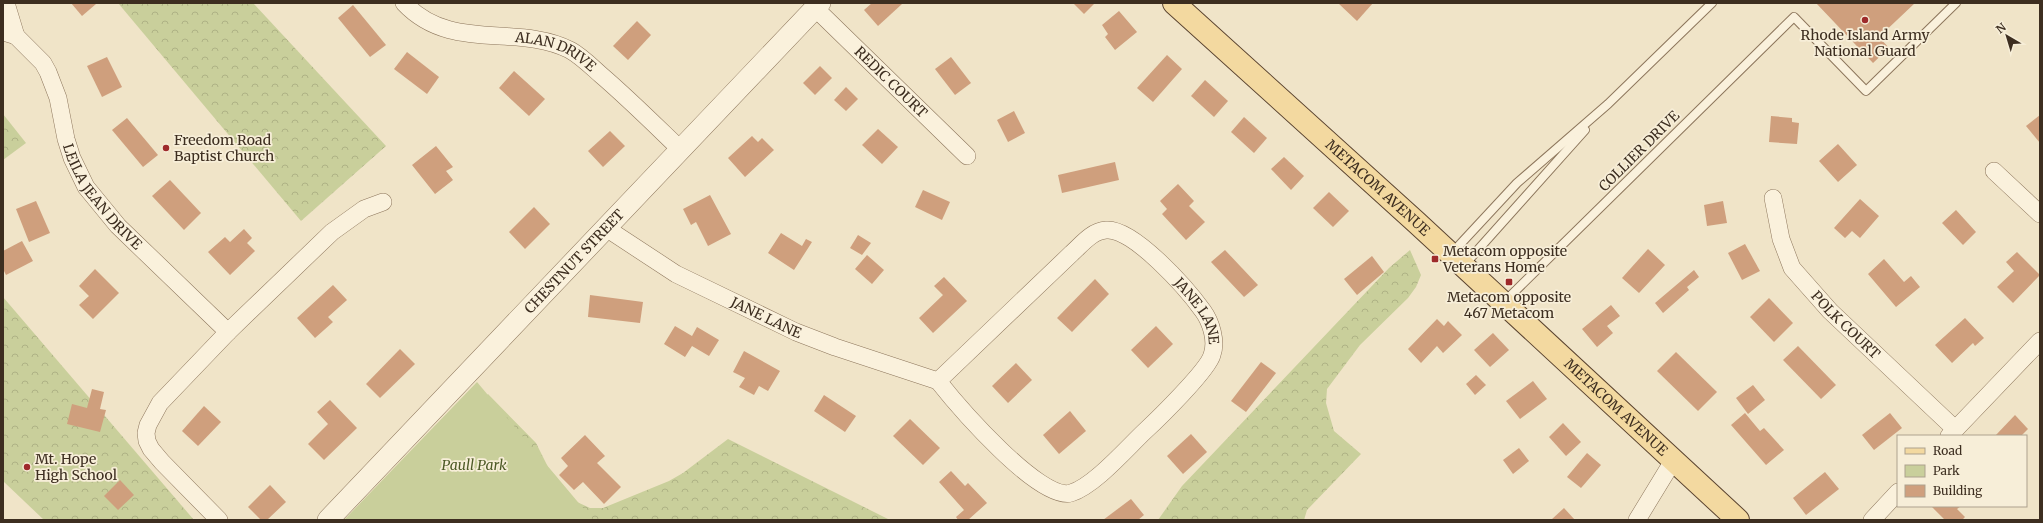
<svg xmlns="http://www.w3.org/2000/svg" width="2043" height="523" font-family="Merriweather,serif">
<defs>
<pattern id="forest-crowns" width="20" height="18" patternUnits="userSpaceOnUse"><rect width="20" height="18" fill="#c9cf9b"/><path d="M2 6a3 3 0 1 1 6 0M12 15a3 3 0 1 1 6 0" fill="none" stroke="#aeb285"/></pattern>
</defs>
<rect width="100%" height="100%" fill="#f0e4c8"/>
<g fill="url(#forest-crowns)">
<polygon points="118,3 253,3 386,146 301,221"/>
<polygon points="3,114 26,143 3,160"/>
<polygon points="1410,250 1421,275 1416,287 1408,298 1360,345 1327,389 1326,403 1334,431 1361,454 1307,510 1304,520 1158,520 1182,486 1389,268"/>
<polygon points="3,297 194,520 44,520 3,481"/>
<polygon points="488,394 536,443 548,467 577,502 590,508 603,508 669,481 683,473 728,439 890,520 359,520"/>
</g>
<polygon fill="#c9cf9b" points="477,382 593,520 344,520"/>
<g fill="#cf9f7d">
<polygon points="71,3 95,3 96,4 82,16"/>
<polygon points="872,3 901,3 902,4 878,26 864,10"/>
<polygon points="1073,3 1095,3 1084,14"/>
<polygon points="1338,3 1373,3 1357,21"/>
<polygon points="1816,3 1915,3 1879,37 1889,48 1873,63"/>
<polygon points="353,5 386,45 370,57 338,18"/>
<polygon points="1119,11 1137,32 1115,50 1105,37 1108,34 1102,25"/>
<polygon points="637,21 651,35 628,60 613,46"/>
<polygon points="407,52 439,77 427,94 394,69"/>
<polygon points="1167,55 1182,69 1153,102 1137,88"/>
<polygon points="107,57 122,87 102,97 87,66"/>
<polygon points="951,57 971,83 955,95 935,69"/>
<polygon points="820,66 832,78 815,95 803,83"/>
<polygon points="514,71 545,99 529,116 499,88"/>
<polygon points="1205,80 1228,101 1214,117 1191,96"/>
<polygon points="846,87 858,99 846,111 834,100"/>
<polygon points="1014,111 1025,133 1008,142 997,120"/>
<polygon points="2040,115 2040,143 2026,126"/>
<polygon points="1771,116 1792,118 1792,122 1799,123 1797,144 1769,142"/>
<polygon points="1244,117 1267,138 1254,153 1231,132"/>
<polygon points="127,118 158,155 143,167 112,130"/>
<polygon points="878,129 898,147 882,164 862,145"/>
<polygon points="610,131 625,146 603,167 588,151"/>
<polygon points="752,136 758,142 762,138 774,150 745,177 728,158"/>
<polygon points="1838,144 1857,165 1838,182 1819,161"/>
<polygon points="436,146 453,167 446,171 453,180 435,194 412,165"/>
<polygon points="1284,157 1304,176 1291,190 1271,169"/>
<polygon points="1115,162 1119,180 1062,193 1058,175"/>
<polygon points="170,180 201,213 184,230 152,196"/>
<polygon points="1178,184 1194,201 1189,206 1205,222 1186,240 1162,214 1167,209 1160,201"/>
<polygon points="923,190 950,202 942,220 915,207"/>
<polygon points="1329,192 1349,211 1333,227 1313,208"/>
<polygon points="710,195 731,234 708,246 696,222 691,225 683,209"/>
<polygon points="1860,199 1879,216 1860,238 1852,231 1845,238 1834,228"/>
<polygon points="36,201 50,233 29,242 16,209"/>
<polygon points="1723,201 1727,223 1707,226 1704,205"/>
<polygon points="534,207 550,224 525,249 509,232"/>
<polygon points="1956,210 1976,232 1963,245 1942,223"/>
<polygon points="244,229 252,238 247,243 255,251 230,275 208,252 225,237 230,242"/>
<polygon points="781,233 802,246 806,239 812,242 794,270 768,253"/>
<polygon points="858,235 871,243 862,255 850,248"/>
<polygon points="22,241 33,261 6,275 3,269 3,251"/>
<polygon points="1745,244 1760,271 1742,280 1728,253"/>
<polygon points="1648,249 1665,265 1639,293 1622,278"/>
<polygon points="1225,250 1258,285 1244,297 1211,262"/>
<polygon points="2017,252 2040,275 2013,303 1997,287 2014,271 2006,262"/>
<polygon points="867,255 884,270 872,284 855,269"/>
<polygon points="1372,256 1384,272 1357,295 1344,279"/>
<polygon points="1884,259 1904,282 1911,276 1920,287 1896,307 1868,274"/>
<polygon points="95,269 119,293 93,319 79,305 89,296 79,286"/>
<polygon points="1694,270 1699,277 1687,287 1689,290 1663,313 1655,303"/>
<polygon points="944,277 967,301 933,333 919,318 943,295 934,286"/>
<polygon points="1095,279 1109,294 1072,332 1057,318"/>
<polygon points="333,285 347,300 328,317 333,322 315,338 297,318"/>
<polygon points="590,295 643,302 640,323 588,317"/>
<polygon points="1769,298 1793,323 1774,342 1750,317"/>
<polygon points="1611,305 1620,316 1607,326 1613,333 1597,347 1582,329"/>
<polygon points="1965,318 1984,338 1975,346 1973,343 1952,363 1935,345"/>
<polygon points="1437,319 1444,326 1448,321 1462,335 1443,353 1437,346 1421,363 1408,349"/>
<polygon points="675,326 692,336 697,327 719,340 709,356 692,346 685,357 664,344"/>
<polygon points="1156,326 1173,344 1148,368 1131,350"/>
<polygon points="1493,333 1509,350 1490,367 1474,350"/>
<polygon points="1798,346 1836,385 1821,399 1783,360"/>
<polygon points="400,349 415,364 380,398 366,384"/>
<polygon points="744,351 780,371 768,391 759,386 754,395 739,387 745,378 733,372"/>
<polygon points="1676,352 1717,392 1698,411 1657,371"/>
<polygon points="1261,362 1276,373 1246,412 1231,401"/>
<polygon points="1016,363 1032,380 1008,403 992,386"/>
<polygon points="1476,375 1486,385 1475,395 1466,384"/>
<polygon points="1533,381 1547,399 1520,419 1506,401"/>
<polygon points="1753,385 1765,400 1748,414 1736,398"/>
<polygon points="92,389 104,392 100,409 106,410 100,432 67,424 72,404 87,408"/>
<polygon points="824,395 856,416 845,432 814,411"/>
<polygon points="330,400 357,428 324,460 308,444 328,424 317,412"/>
<polygon points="204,406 221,422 198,446 182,431"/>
<polygon points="1070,411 1086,431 1059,454 1043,435"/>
<polygon points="1745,413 1760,431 1764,428 1784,450 1766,465 1731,425"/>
<polygon points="1890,413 1902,428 1874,450 1862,435"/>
<polygon points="2015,415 2028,429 2021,436 1995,436"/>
<polygon points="910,419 940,448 923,465 893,436"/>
<polygon points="1563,423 1581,442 1566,456 1549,437"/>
<polygon points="1191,434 1207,452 1183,474 1167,456"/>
<polygon points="585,435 605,456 597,463 621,487 604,504 583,482 574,490 559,475 568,466 561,458"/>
<polygon points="1519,448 1529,461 1513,474 1503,460"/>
<polygon points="1587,453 1601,465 1581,488 1567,477"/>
<polygon points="951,471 965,486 968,483 987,503 968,520 958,520 956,517 964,510 939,482"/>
<polygon points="1825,472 1839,489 1806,515 1793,498"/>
<polygon points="120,480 134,495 118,510 104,496"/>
<polygon points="270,485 286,502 267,520 261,520 248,507"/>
<polygon points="1131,499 1144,515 1138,520 1103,520"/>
<polygon points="1931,506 1961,506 1957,509 1965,517 1962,520 1945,520"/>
<polygon points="1564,508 1575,520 1551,520"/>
</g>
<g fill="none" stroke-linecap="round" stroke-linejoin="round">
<g stroke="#8d765c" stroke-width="10">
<g id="service">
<polyline points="1452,253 1517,183 1608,104 1712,3"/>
<polyline points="1465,267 1467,262 1585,130"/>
<polyline points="1503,303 1794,17 1866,91 1956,3"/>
</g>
</g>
<g stroke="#8d765c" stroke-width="18">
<g id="minor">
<path id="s1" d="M404 3C451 53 517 23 570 50 581 56 592 67 601 75 629 99 655 125 681 150"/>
<path id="s2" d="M815 8 967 156"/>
<polyline points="3,32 16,36 6,3"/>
<path id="s3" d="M16 36 43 63 48 72 58 98 66 139 72 158 86 187 118 226 228 332"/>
<polyline points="1994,171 2040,214"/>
<path id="s4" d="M1773 198 1781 239 1792 268 1830 311 1955 429"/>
<path id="s5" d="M606 228 676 274 796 332 835 347 938 381 1072 253C1082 244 1092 231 1106 230 1133 227 1188 290 1203 311 1211 322 1217 341 1212 355 1208 370 1158 419 1145 431 1126 449 1094 486 1071 493 1040 502 957 405 938 381"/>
<polyline points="1949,436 2040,341"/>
<polyline points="219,520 162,462 151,449 147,441 146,433 148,425 160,403 228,332 332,232 364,209 383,202"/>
<polyline points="1637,520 1673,461"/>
<polyline points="1872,520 1898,492"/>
</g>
</g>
<g stroke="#8d765c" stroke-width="22">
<g id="tertiary">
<path id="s6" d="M328 520 820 3"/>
</g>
</g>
<g stroke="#5b4430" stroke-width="24">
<g id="primary">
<path id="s7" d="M1174 3 1416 222 1738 520"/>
</g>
</g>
<use href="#service" stroke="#faf1dc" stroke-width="8"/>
<use href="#minor" stroke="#faf1dc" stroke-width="17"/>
<use href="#tertiary" stroke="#faf1dc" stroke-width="21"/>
<use href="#primary" stroke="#f3d9a0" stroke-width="22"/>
</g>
<g fill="#9e2a2b" stroke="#f7eed8" stroke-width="1.5">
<circle cx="1865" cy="20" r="4"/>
<circle cx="166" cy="148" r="4"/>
<rect x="1431" y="255" width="8" height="8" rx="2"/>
<rect x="1505" y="278" width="8" height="8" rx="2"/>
<circle cx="27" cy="467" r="4"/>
</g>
<g text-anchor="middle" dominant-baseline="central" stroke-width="3.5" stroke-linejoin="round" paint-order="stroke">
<g font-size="14" fill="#3d2e20" stroke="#f7eed8" text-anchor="start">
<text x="1865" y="35" text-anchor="middle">Rhode Island Army<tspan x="1865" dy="16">National Guard</tspan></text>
<text x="174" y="140">Freedom Road<tspan x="174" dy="16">Baptist Church</tspan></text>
<text x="1443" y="251">Metacom opposite<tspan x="1443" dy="16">Veterans Home</tspan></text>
<text x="1509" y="297" text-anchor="middle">Metacom opposite<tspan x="1509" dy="16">467 Metacom</tspan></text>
<text x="35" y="459">Mt. Hope<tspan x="35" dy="16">High School</tspan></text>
</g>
<g font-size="14" fill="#3d2e20" stroke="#f7eed8">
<text stroke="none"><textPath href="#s1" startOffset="163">ALAN DRIVE</textPath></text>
<text stroke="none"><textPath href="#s2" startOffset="106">REDIC COURT</textPath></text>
<text transform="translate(1639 151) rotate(-45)">COLLIER DRIVE</text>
<text stroke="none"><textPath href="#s7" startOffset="275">METACOM AVENUE</textPath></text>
<text stroke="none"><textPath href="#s3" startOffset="187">LEILA JEAN DRIVE</textPath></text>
<text stroke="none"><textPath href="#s6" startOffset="357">CHESTNUT STREET</textPath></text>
<text stroke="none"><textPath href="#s5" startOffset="721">JANE LANE</textPath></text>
<text stroke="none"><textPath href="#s5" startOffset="184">JANE LANE</textPath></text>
<text stroke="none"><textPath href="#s4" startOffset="151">POLK COURT</textPath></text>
<text stroke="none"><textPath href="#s7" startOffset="599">METACOM AVENUE</textPath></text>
</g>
<g font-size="14" font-style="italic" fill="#4d5a26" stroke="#f7eed8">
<text x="474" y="465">Paull Park</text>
</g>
</g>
<rect width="2043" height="523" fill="none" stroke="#3d2e20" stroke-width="8"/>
<rect x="1897" y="435" width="130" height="72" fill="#f7eed8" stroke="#ada18e"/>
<rect x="1905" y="448" width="20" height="6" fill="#f3d9a0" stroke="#ada18e"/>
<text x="1933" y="455" font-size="12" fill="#3d2e20">Road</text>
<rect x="1905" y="465" width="20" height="12" fill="#c9cf9b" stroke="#ada18e"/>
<text x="1933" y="475" font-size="12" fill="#3d2e20">Park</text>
<rect x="1905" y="485" width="20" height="12" fill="#cf9f7d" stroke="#ada18e"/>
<text x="1933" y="495" font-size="12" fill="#3d2e20">Building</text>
<g transform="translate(2007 36) rotate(322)" stroke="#f7eed8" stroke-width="3" paint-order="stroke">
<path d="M0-3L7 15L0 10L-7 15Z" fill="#3d2e20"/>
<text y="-6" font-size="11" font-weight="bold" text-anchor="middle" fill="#3d2e20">N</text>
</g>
</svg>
